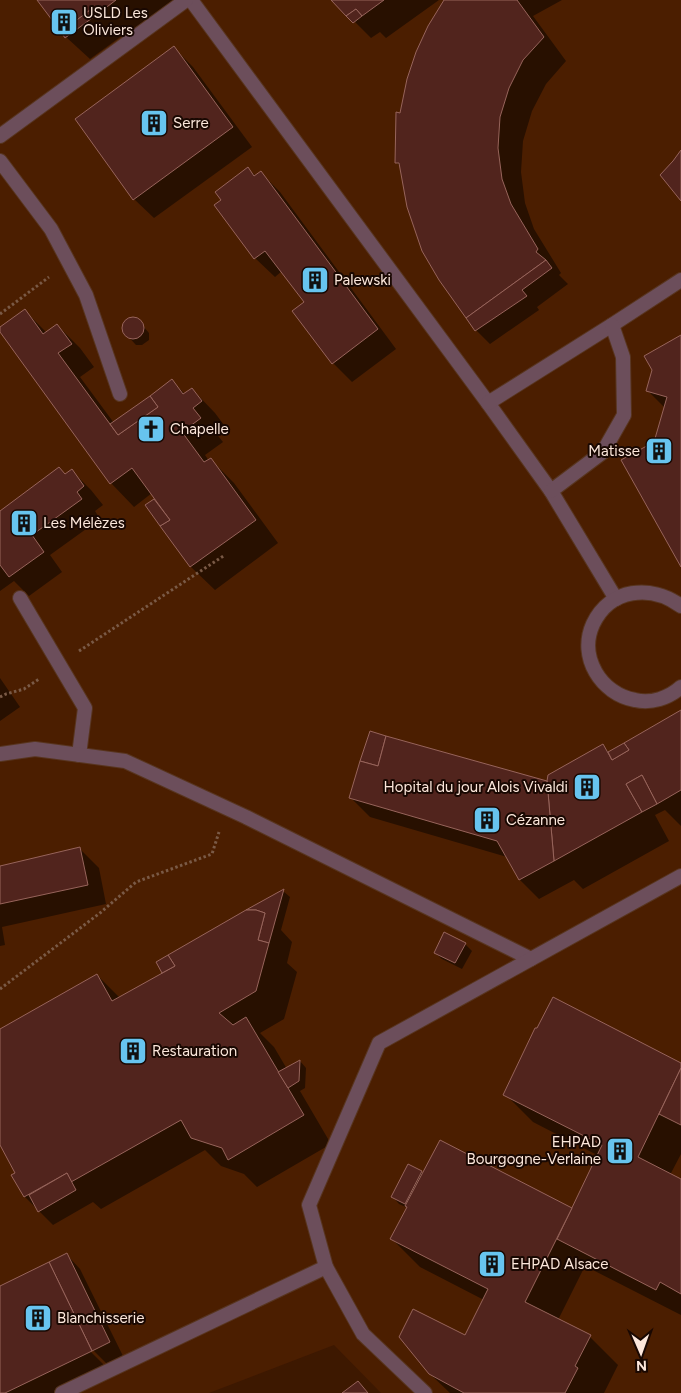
<svg xmlns="http://www.w3.org/2000/svg" width="681" height="1393" font-family="Figtree,sans-serif">
<rect width="100%" height="100%" fill="#3d1800"/>
<polygon fill="#4b1e00" points="0,0 681,0 681,1393 381,1393 334,1345 209,1393 0,1393"/>
<g fill="#0007">
<polygon points="39,0 182,0 128,40 123,35 90,59 66,37"/>
<polygon points="333,0 439,0 386,38 380,32 371,38"/>
<polygon points="446,0 562,0 533,16 566,61 546,84 532,111 523,141 521,172 525,203 534,229 561,273 559,275 568,284 537,307 539,310 490,344 476,330 440,279 401,167 397,163 401,114"/>
<polygon points="174,48 193,67 252,147 154,218 134,199"/>
<polygon points="248,169 256,176 261,173 280,192 396,349 352,382 333,363 306,303 282,271 275,277 255,258 223,200"/>
<polygon points="25,311 47,333 57,325 80,348 94,367 80,377 114,423 172,381 185,394 192,389 215,413 224,425 215,432 223,442 205,455 209,461 210,459 234,483 278,543 215,590 191,567 147,505 154,500 158,504 159,503 152,493 134,507 111,483 0,330"/>
<polygon points="129,320 138,320 149,333 149,340 142,345 136,345 124,332 124,324"/>
<polygon points="681,337 681,564 655,443 665,408 647,390"/>
<polygon points="72,471 91,490 103,505 95,511 100,519 50,555 62,572 29,596 14,581 0,591 0,512"/>
<polygon points="0,678 20,707 0,721"/>
<polygon points="681,712 681,826 665,810 655,815 669,841 583,889 574,880 539,899 520,880 507,857 370,817 351,798 548,783 602,746 610,753"/>
<polygon points="80,849 99,868 106,904 2,927 5,945 0,946 0,867"/>
<polygon points="283,891 290,897 281,930 292,942 287,963 297,972 284,1019 260,1033 274,1047 287,1069 300,1061 306,1068 305,1088 300,1091 331,1144 257,1187 244,1174 221,1166 205,1150 101,1209 93,1202 53,1225 25,1197 12,1176 17,1173 0,1143 0,1030 97,975 120,998 163,974 157,962"/>
<polygon points="465,944 472,951 462,969 442,959 435,953"/>
<polygon points="681,1064 681,1154 670,1175 681,1181 681,1315 585,1266 558,1320 590,1337 618,1365 604,1393 450,1393 429,1373 465,1336 484,1300 420,1267 392,1239 408,1208 399,1204 393,1197 421,1172 423,1174 573,1210 599,1156 533,1122 505,1094"/>
<polygon points="67,1255 80,1269 123,1356 107,1364 88,1345 86,1347 109,1370 63,1393 0,1393 0,1287"/>
</g>
<g fill="#51241d" stroke="#97645b">
<polygon points="37,0 116,0 99,13 94,7 61,32"/>
<polygon points="331,0 384,0 362,16 356,9 346,16"/>
<polygon points="444,0 517,0 544,37 523,60 509,88 500,117 498,148 502,179 511,204 538,249 536,252 546,260 466,318 439,280 422,251 407,207 399,163 395,163 396,112 400,113 407,79 416,52 428,26"/>
<polygon points="94,7 99,13 65,38 61,32"/>
<polygon points="356,9 362,16 353,23 346,16"/>
<polygon points="174,46 233,127 133,200 75,119"/>
<polygon points="681,150 681,201 660,175 673,161"/>
<polygon points="248,167 254,176 261,171 378,329 332,364 292,311 304,302 265,251 254,259 214,205 221,200 215,192"/>
<polygon points="546,260 552,268 522,290 527,296 475,331 466,318"/>
<polygon points="25,309 43,334 57,324 72,344 58,353 118,435 158,407 150,396 172,379 183,394 192,388 202,401 193,408 201,418 182,432 204,462 211,458 256,520 190,567 160,526 170,520 132,468 110,484 0,332 0,327"/>
<circle cx="133" cy="328" r="11"/>
<polygon points="681,335 681,567 621,460 654,442 667,397 646,391 652,370 644,356"/>
<polygon points="150,396 158,407 118,435 110,424"/>
<polygon points="59,467 65,474 72,469 84,486 77,492 82,499 32,535 44,552 9,577 0,565 0,511"/>
<polygon points="154,499 170,520 160,526 145,505"/>
<polygon points="681,710 681,790 657,804 642,775 626,784 642,812 554,861 547,781 548,775 603,744 612,760 629,750 624,743"/>
<polygon points="370,731 386,736 378,766 360,761"/>
<polygon points="386,736 547,781 554,861 519,880 497,841 349,798 360,761 378,766"/>
<polygon points="624,743 629,750 612,760 608,752"/>
<polygon points="642,775 657,804 642,812 626,784"/>
<polygon points="80,847 88,885 0,904 0,866"/>
<polygon points="284,889 269,943 258,940 265,913 256,910 246,910"/>
<polygon points="246,910 256,910 265,913 258,940 269,943 256,991 219,1013 233,1025 246,1017 304,1115 228,1160 222,1148 191,1138 181,1120 71,1182 67,1173 24,1197 11,1175 15,1173 0,1145 0,1029 97,974 112,1001 175,966 168,955"/>
<polygon points="444,932 466,943 455,963 434,953"/>
<polygon points="168,955 175,966 162,973 156,962"/>
<polygon points="553,997 681,1063 681,1068 638,1157 681,1179 681,1294 660,1282 656,1290 557,1239 602,1145 503,1095 535,1028 537,1028"/>
<polygon points="300,1060 299,1081 288,1088 278,1072"/>
<polygon points="681,1068 681,1125 659,1114"/>
<polygon points="440,1140 572,1208 525,1302 591,1335 575,1366 578,1368 565,1393 464,1393 429,1374 399,1337 413,1309 465,1335 488,1289 390,1239 407,1207 405,1206"/>
<polygon points="408,1164 422,1171 405,1204 391,1197"/>
<polygon points="67,1173 76,1190 38,1212 29,1195"/>
<polygon points="67,1253 110,1342 92,1351 49,1262"/>
<polygon points="49,1262 92,1351 5,1393 0,1393 0,1286"/>
<polygon points="358,1381 368,1393 342,1393"/>
</g>
<g fill="none" stroke-linecap="round" stroke-linejoin="round">
<g stroke="#58351f" stroke-width="16">
<g id="lane">
<polyline points="191,0 488,403 551,491 616,599"/>
<polyline points="0,136 186,0"/>
<polyline points="0,161 51,229 86,295 120,394"/>
<polyline points="488,403 612,325 681,280"/>
<polyline points="551,491 603,452 624,415 623,357 612,325"/>
<polyline points="20,598 85,708 79,755"/>
<path d="M681 606C651 584 610 588 593 624 578 657 601 694 635 700 651 704 669 698 681 687"/>
<polyline points="0,754 35,749 125,761 246,817 531,959"/>
<polyline points="62,1393 326,1267"/>
<polyline points="425,1393 363,1334 326,1267 309,1205 379,1043 681,876"/>
</g>
</g>
<g stroke="#7a5a46" stroke-width="3" stroke-dasharray="2.5 2.5" stroke-linecap="butt">
<polyline points="0,314 49,277"/>
<polyline points="79,651 225,555"/>
<polyline points="0,697 6,694 24,689 39,679"/>
<polyline points="0,989 100,913 136,882 212,854 219,832"/>
</g>
<use href="#lane" stroke="#6c4e5b" stroke-width="14"/>
</g>
<defs>
<g id="building-square" transform="scale(1.4375)"><rect x="-9" y="-9" width="18" height="18" rx="4" fill="#67c4ef" stroke="#190802"/><path d="M-4-6H4V6H1V3H-1V6H-4ZM-2.5-4.3h1.7v1.8h-1.7ZM.8-4.3h1.7v1.8H.8ZM-2.5-1h1.7V.8h-1.7ZM.8-1h1.7V.8H.8Z" fill="#111"/></g>
<g id="church-square" transform="scale(1.4375)"><rect x="-9" y="-9" width="18" height="18" rx="4" fill="#67c4ef" stroke="#190802"/><path d="M-1.2-6h2.4v3.5h3.3v2.4h-3.3V6h-2.4V-.1h-3.3v-2.4h3.3Z" fill="#111"/></g>
</defs>
<g fill-rule="evenodd">
<use href="#building-square" x="64" y="22"/>
<use href="#building-square" x="154" y="123"/>
<use href="#building-square" x="315" y="280"/>
<use href="#church-square" x="151" y="429"/>
<use href="#building-square" x="659" y="451"/>
<use href="#building-square" x="24" y="523"/>
<use href="#building-square" x="587" y="787"/>
<use href="#building-square" x="487" y="820"/>
<use href="#building-square" x="133" y="1051"/>
<use href="#building-square" x="620" y="1151"/>
<use href="#building-square" x="492" y="1264"/>
<use href="#building-square" x="38" y="1318"/>
</g>
<g text-anchor="middle" dominant-baseline="central" stroke-width="4" stroke-linejoin="round" paint-order="stroke">
<g font-size="15" fill="#fce7db" stroke="#190802" text-anchor="start">
<text x="83" y="13">USLD Les<tspan x="83" dy="17">Oliviers</tspan></text>
<text x="173" y="123">Serre</text>
<text x="334" y="280">Palewski</text>
<text x="170" y="429">Chapelle</text>
<text x="640" y="451" text-anchor="end">Matisse</text>
<text x="43" y="523">Les Mélèzes</text>
<text x="568" y="787" text-anchor="end">Hopital du jour Alois Vivaldi</text>
<text x="506" y="820">Cézanne</text>
<text x="152" y="1051">Restauration</text>
<text x="601" y="1142" text-anchor="end">EHPAD<tspan x="601" dy="17">Bourgogne-Verlaine</tspan></text>
<text x="511" y="1264">EHPAD Alsace</text>
<text x="57" y="1318">Blanchisserie</text>
</g>
</g>
<g transform="translate(641 1353) rotate(178)" stroke="#190802" stroke-width="4" paint-order="stroke">
<path d="M0-4L9 19L0 12L-9 19Z" fill="#fce7db"/>
<text y="-8" font-size="14" font-weight="bold" text-anchor="middle" fill="#fce7db">N</text>
</g>
</svg>
